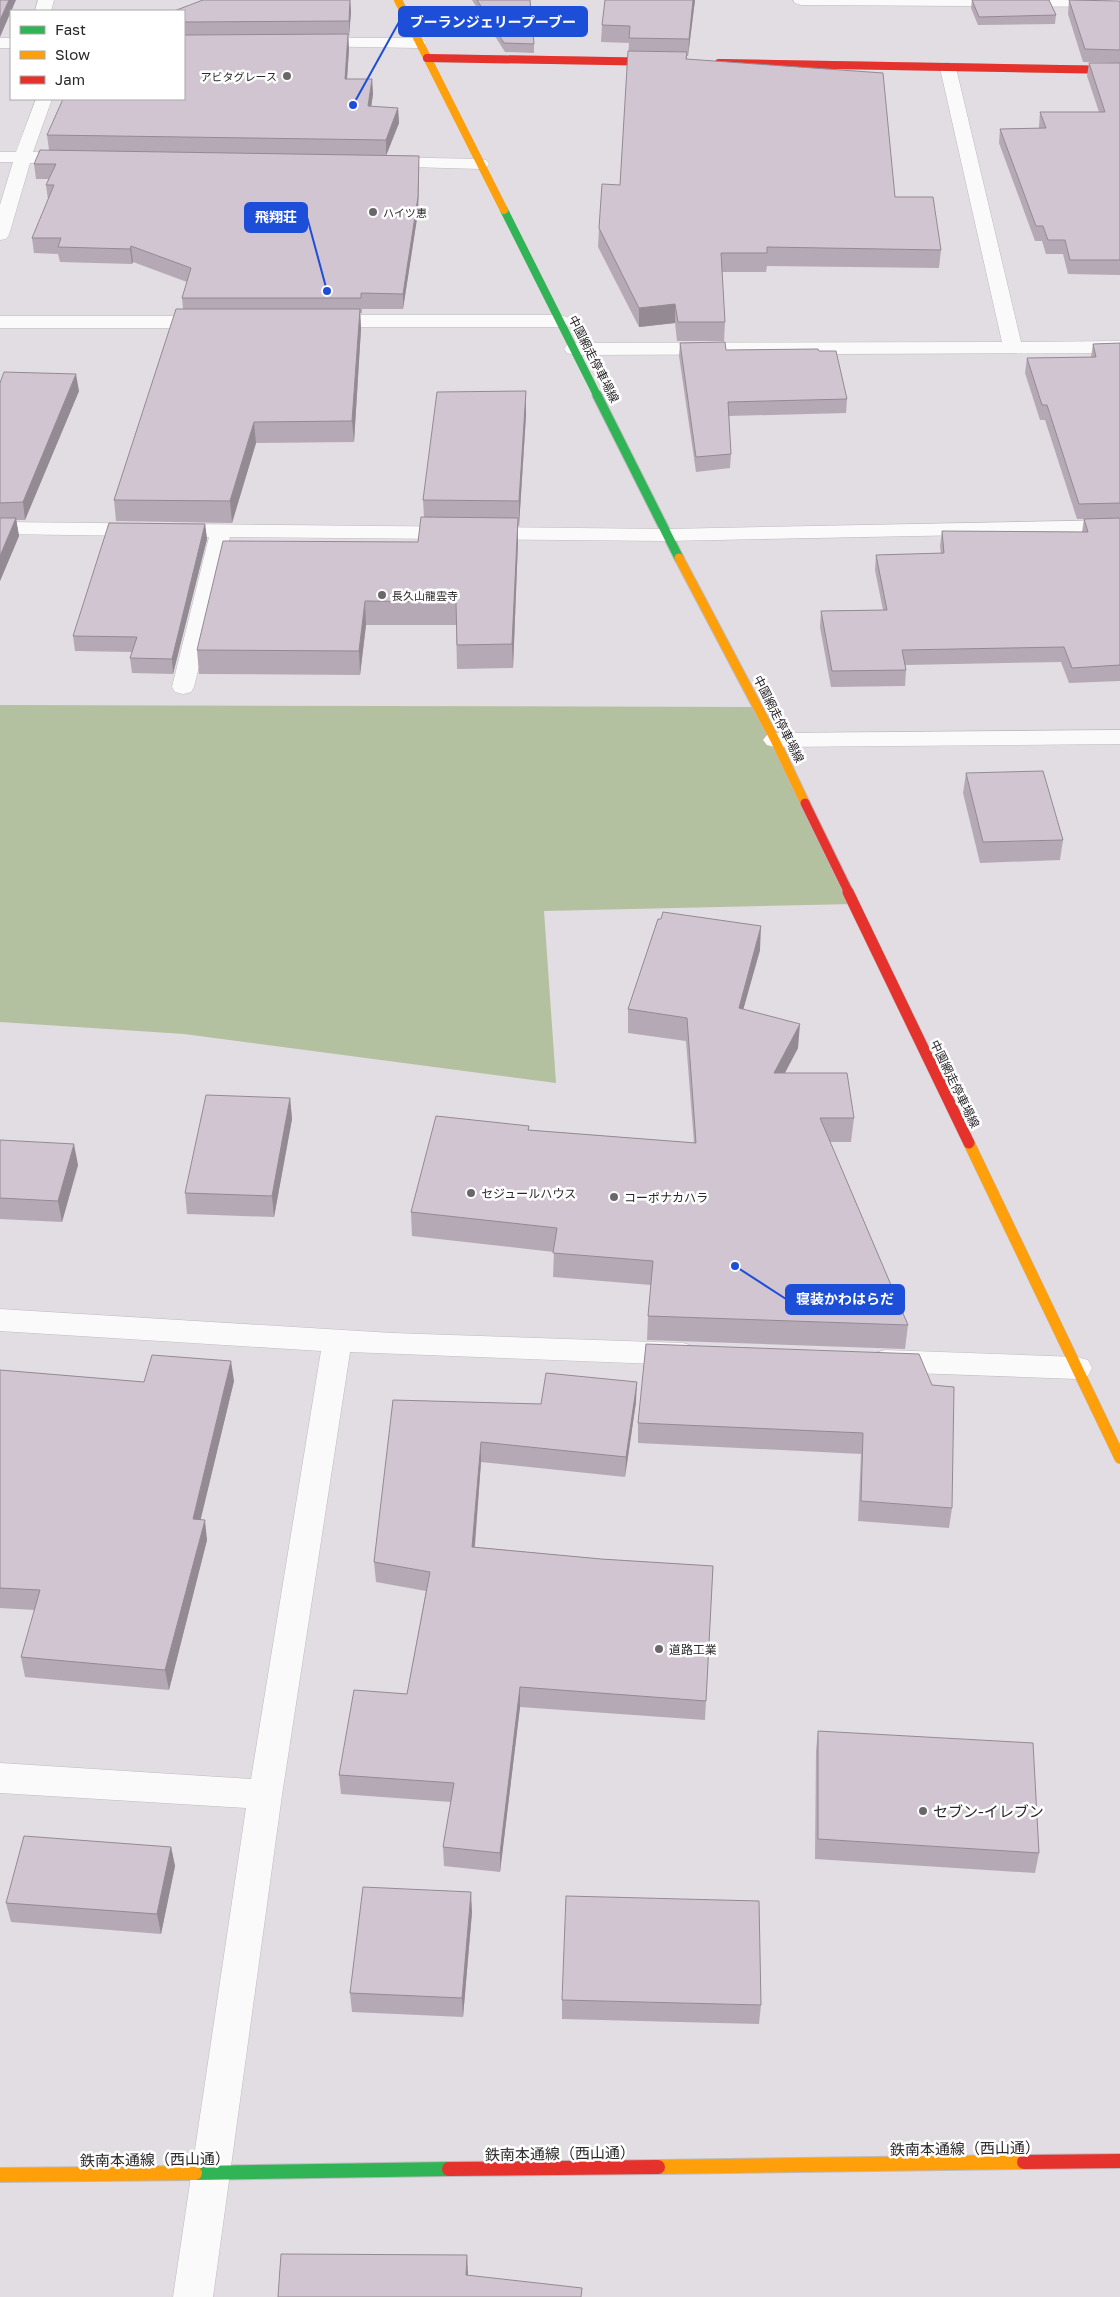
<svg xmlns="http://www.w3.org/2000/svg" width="1120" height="2297" font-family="'Golos Text','Noto Sans JP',sans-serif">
<rect width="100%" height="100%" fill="#e2dde2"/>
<polygon fill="#b3c1a0" points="0,705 757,707 854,904 544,911 556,1083 184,1034 0,1022"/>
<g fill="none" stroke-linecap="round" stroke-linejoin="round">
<g stroke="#bebbbe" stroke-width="1">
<g id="street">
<polygon points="38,0 54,0 51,11 35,11"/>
<polygon points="793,0 1120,0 1120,7 801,5 795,3"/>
<rect x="0" y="38" width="11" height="10"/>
<polygon points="312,38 418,38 424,40 426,43 424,46 418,48 306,46 304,43 306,40"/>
<polygon points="948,63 954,64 956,68 1021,342 1120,341 1120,353 574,355 567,353 564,349 567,345 574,343 1002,342 940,68 942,64"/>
<polygon points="36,99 52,99 33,152 73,153 79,154 82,158 79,162 73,163 30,163 9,235 6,239 0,240 0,205 13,162 0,162 0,152 16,152"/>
<polygon points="381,157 480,159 486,160 489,164 486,168 480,169 375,166 372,162 375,158"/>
<polygon points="324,315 560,315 567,317 570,321 567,325 560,327 324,327 317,325 314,321 317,317"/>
<polygon points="0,316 208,316 215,318 218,322 215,326 208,328 0,328"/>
<polygon points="1120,520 1120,532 667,541 230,537 194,687 191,692 183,694 175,692 172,687 209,537 0,534 0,522 667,529"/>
<polygon points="1120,730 1120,744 775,747 767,745 763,740 767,735 775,733"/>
<polygon points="0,1309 392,1333 683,1343 693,1346 698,1354 693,1362 683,1365 350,1352 282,1795 213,2297 173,2297 246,1808 0,1793 0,1763 251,1779 321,1351 0,1331"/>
<polygon points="885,1350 1077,1357 1088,1360 1092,1368 1088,1376 1077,1379 885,1372 875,1369 870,1361 875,1353"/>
</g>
</g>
<g stroke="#bebbbe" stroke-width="8">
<polyline id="fast-far2" points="504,210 598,397"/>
</g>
<g stroke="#bebbbe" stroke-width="11">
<polyline id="fast-far1" points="597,395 679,558"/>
</g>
<g stroke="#bebbbe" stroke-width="16">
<polyline id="fast" points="195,2173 449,2169"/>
</g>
<g stroke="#bebbbe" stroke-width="8">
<polyline id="slow-far3" points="398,0 504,210"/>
</g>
<g stroke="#bebbbe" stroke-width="11">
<polyline id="slow-far2" points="679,558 775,740 805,803"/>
</g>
<g stroke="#bebbbe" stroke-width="12">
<polyline id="slow-far1" points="969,1143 1120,1458"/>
</g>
<g stroke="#bebbbe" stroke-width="16">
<g id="slow">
<polyline points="658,2167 1024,2162"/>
<polyline points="0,2175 195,2173"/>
</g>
</g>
<g stroke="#bebbbe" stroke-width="8">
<g id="jam-far3">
<polyline points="427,58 666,62"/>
<polyline points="719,63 1120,70"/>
</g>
</g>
<g stroke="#bebbbe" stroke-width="11">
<polyline id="jam-far2" points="805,803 849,893"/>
</g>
<g stroke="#bebbbe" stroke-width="12">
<polyline id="jam-far1" points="848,892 969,1143"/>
</g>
<g stroke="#bebbbe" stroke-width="16">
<g id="jam">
<polyline points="1024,2162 1120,2161"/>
<polyline points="449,2169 658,2167"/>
</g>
</g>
<use href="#street" fill="#fbfafb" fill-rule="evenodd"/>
<use href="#fast-far2" stroke="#30b455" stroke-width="8"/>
<use href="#fast-far1" stroke="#30b455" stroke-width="9"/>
<use href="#fast" stroke="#30b455" stroke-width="14"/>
<use href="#slow-far3" stroke="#ff9f0a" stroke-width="8"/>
<use href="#slow-far2" stroke="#ff9f0a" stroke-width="9"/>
<use href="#slow-far1" stroke="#ff9f0a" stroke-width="11"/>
<use href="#slow" stroke="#ff9f0a" stroke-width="14"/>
<use href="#jam-far3" stroke="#e5322d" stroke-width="8"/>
<use href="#jam-far2" stroke="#e5322d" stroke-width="9"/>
<use href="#jam-far1" stroke="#e5322d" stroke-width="11"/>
<use href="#jam" stroke="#e5322d" stroke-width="14"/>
</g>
<g fill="#b5a9b5">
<polygon points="350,0 351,12 349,36 348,36 349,49 347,79 372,79 373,94 371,107 398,108 399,123 386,155 419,156 419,171 418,212 403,309 362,309 362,313 360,313 361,329 354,442 256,443 232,523 116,521 114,500 183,309 182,298 187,282 133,262 132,264 60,262 58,254 34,253 32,238 48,200 46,185 49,179 36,179 34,164 49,150 47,135 184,99 184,11"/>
<polygon points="472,0 530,0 534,44 534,53 505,52"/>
<polygon points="695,0 688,56 687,56 687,59 895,197 941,250 939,268 767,266 766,272 722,272 725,322 724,341 677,341 675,323 639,327 598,247 599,228 620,185 629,43 601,42 602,25"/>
<polygon points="972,0 1049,0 1056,15 1055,24 978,25 971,8"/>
<polygon points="1069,0 1120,1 1120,63 1083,62 1068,14"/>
<polygon points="1089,63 1120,63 1120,275 1068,274 1063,254 1046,254 1042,241 1035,241 999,143 1000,129 1039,128 1039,126 1040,112 1099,112 1087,76"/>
<polygon points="680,343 726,350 819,351 847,399 846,413 729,416 731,454 730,468 696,472 679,356"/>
<polygon points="1120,343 1120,681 1069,683 1061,662 906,665 906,670 905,686 831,687 820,627 821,611 883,610 875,570 876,555 941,554 940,546 942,531 1082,532 1084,519 1120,518 1077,519 1045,420 1040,420 1025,373 1027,358 1091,357 1093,344"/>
<polygon points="0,383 79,391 25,520 16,520 19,536 0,581"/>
<polygon points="526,391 526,415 519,526 518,526 518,542 513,668 457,669 456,625 366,625 360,675 199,674 197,650 418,542 424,517 423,500"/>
<polygon points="205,524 207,539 173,674 132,673 130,658 132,652 75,651 73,636"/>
<polygon points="966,773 1063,840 1060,860 980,863 963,793"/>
<polygon points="760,950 743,1009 798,1048 785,1073 854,1118 851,1142 830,1142 908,1325 905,1349 647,1340 648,1316 651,1285 553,1277 554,1252 412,1236 411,1212 529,1126 529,1130 694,1143 686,1041 628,1033 628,1009"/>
<polygon points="290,1098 292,1119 274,1217 187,1214 185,1193"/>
<polygon points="0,1140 78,1165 62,1222 0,1219"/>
<polygon points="919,1354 952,1508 949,1528 858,1521 861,1454 638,1443 638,1423"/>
<polygon points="0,1370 144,1382 234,1381 200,1520 207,1540 169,1690 25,1677 21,1657 35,1610 0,1608"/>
<polygon points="393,1400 541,1404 636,1402 625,1477 481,1462 475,1547 601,1559 713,1566 705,1720 520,1707 500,1872 444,1866 443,1847 451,1802 341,1794 339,1775 407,1694 426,1591 376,1582 374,1562"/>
<polygon points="818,1731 1039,1853 1035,1873 815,1859 816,1751"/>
<polygon points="171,1847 175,1866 161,1934 11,1922 6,1903"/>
<polygon points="472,1912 463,2017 352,2012 350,1993"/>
<polygon points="562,2000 761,2005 759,2024 562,2019"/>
</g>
<g fill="#938a93">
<polygon points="9,0 16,0 0,37 0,20"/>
<polygon points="350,0 351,12 349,36 349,21"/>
<polygon points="693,0 695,0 688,56 689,39"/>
<polygon points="348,34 349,49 346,94 345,79"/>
<polygon points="372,79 373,94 369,122 368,106"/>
<polygon points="398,108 399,123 386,156 386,140"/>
<polygon points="419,156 419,171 418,212 403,309 403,294"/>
<polygon points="131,246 133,262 132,264 130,249"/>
<polygon points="675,304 675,323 639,327 639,308"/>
<polygon points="360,309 361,329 354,442 352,421"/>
<polygon points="76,374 79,391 25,520 23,502"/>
<polygon points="526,391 526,415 519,526 519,501"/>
<polygon points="254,422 256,443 232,523 230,501"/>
<polygon points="16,518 19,536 0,581 0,556"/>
<polygon points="518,518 518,542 513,668 512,644"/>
<polygon points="205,524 207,539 173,674 172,659"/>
<polygon points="365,601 366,625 360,675 359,651"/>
<polygon points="761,926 760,950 737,1032 739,1008"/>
<polygon points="800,1024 798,1048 772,1097 774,1073"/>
<polygon points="290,1098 292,1119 274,1217 272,1196"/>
<polygon points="74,1144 78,1165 62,1222 58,1201"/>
<polygon points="231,1361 234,1381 196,1539 193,1519"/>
<polygon points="637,1382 636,1402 625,1477 626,1457"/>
<polygon points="481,1442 481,1462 473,1566 472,1547"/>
<polygon points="205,1520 207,1540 169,1690 165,1670"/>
<polygon points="520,1687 520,1707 500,1872 500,1853"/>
<polygon points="171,1847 175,1866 161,1934 157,1914"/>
<polygon points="471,1892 472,1912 463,2017 462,1998"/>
<polygon points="467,2255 468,2273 467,2293 466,2275"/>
</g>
<g fill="#d2c5d2" stroke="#938a93">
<polygon points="0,0 9,0 0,20"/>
<polygon points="203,0 350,0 349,21 184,22 184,11 174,11"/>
<polygon points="477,0 530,0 534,44 504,43"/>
<polygon points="605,0 693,0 689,39 629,38 630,26 602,25"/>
<polygon points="972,0 1049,0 1056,15 979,17"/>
<polygon points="1069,0 1120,1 1120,50 1085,49"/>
<polygon points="348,34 345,79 372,79 368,106 398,108 386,140 47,135 63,99 184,99 184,35"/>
<polygon points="628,51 687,52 686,59 883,73 895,197 933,197 941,250 767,247 767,253 721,253 725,322 678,322 675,304 639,308 599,228 602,184 620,185"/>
<polygon points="1089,63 1120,63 1120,260 1070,260 1065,240 1048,240 1043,226 1036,226 1000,129 1046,128 1040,112 1105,112"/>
<polygon points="40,150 419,156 418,197 403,294 361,293 361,298 182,298 191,268 131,246 130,249 58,247 61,238 32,238 54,185 46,185 56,164 34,164"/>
<polygon points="176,309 360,309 352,421 254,422 230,501 114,500"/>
<polygon points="725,342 726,350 818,349 819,351 836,351 847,399 728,402 731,454 696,457 680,343"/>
<polygon points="1120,343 1120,503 1079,504 1047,405 1042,405 1027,358 1096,357 1093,344"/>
<polygon points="4,372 76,374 23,502 0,503 0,383"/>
<polygon points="526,391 519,501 423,500 437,392"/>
<polygon points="421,517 518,518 512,644 457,645 456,602 365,601 359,651 197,650 223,541 418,542"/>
<polygon points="0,518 16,518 0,556"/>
<polygon points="1120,518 1120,665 1072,668 1064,647 902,650 906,670 832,671 821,611 887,610 876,555 944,553 942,531 1088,532 1084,519"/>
<polygon points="109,523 205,524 172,659 130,658 137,637 73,636"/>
<polygon points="1043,771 1063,840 983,842 966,773"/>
<polygon points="663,912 761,926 739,1008 800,1024 774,1073 847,1073 854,1118 820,1118 908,1325 648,1316 653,1261 553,1253 557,1228 411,1212 436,1116 529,1126 528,1130 696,1143 687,1018 628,1009 658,919 661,919"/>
<polygon points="206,1095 290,1098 272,1196 185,1193"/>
<polygon points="0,1140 74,1144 58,1201 0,1198"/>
<polygon points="646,1344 919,1354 932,1385 954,1387 952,1508 861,1501 863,1433 638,1423"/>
<polygon points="152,1355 231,1361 193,1519 205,1520 165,1670 21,1657 40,1590 0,1588 0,1370 144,1382"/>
<polygon points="546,1373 637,1382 626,1457 481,1442 472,1547 601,1559 713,1566 706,1701 520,1687 500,1853 443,1847 454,1783 339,1775 354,1690 407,1694 430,1572 374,1562 393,1400 541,1404"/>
<polygon points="818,1731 1033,1743 1039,1853 818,1839"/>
<polygon points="24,1836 171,1847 157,1914 6,1903"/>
<polygon points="363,1887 471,1892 462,1998 350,1993"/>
<polygon points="566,1896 759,1901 761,2005 562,2000"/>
<polygon points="281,2254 467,2255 466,2275 582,2288 581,2297 278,2297"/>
</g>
<g fill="#6a676a" stroke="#fff" stroke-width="2">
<circle cx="287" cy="76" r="5"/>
<circle cx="373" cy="212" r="5"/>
<circle cx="382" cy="595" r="5"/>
<circle cx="471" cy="1193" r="5"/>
<circle cx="614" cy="1197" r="5"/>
<circle cx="659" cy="1649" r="5"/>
<circle cx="923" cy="1811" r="5"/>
</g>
<g text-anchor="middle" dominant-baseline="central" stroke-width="5" stroke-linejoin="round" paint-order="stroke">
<g font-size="11" fill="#2a272a" stroke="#fff" text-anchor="start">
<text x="277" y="76" text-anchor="end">アビタグレース</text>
<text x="383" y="212">ハイツ恵</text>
<text x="392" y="595">長久山龍雲寺</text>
</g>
<g font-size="12" fill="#2a272a" stroke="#fff">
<text transform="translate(594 359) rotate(63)">中園網走停車場線</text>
<text transform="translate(779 719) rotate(63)">中園網走停車場線</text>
<text transform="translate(955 1084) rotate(64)">中園網走停車場線</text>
</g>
<g font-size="12" fill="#2a272a" stroke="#fff" text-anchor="start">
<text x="481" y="1193">セジュールハウス</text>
<text x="624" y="1197">コーポナカハラ</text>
<text x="669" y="1649">道路工業</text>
</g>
<g font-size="15" fill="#2a272a" stroke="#fff" text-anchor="start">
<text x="933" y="1811">セブン-イレブン</text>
</g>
<g font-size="15" fill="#2a272a" stroke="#fff">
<text transform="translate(965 2148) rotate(-1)">鉄南本通線（西山通）</text>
<text transform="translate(560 2153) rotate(-1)">鉄南本通線（西山通）</text>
<text transform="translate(155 2159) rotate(-1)">鉄南本通線（西山通）</text>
</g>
</g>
<path fill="none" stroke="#1d4ed8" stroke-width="2" d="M353 105L399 22M327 291L307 217M735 1266L786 1299"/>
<g fill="#1d4ed8" stroke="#fff" stroke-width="2">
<circle cx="353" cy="105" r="5"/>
<circle cx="327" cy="291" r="5"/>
<circle cx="735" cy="1266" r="5"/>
</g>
<g fill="#1d4ed8" stroke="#1d4ed8" stroke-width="2">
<rect x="399" y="7" width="188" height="29" rx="5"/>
<rect x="245" y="203" width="62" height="29" rx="5"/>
<rect x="786" y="1285" width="118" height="29" rx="5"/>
</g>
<g font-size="14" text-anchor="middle" font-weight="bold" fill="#fff">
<text x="493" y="27">ブーランジェリープーブー</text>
<text x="276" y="222">飛翔荘</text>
<text x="845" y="1304">寝装かわはらだ</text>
</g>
<rect x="10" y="10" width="175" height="90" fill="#ffffff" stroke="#aaa9aa"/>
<rect x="20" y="26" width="25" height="8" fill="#30b455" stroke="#aaa9aa"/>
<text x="55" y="35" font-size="15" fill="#2a272a">Fast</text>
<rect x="20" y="51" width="25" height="8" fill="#ff9f0a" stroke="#aaa9aa"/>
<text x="55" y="60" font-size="15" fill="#2a272a">Slow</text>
<rect x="20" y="76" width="25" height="8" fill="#e5322d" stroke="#aaa9aa"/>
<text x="55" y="85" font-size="15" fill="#2a272a">Jam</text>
</svg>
